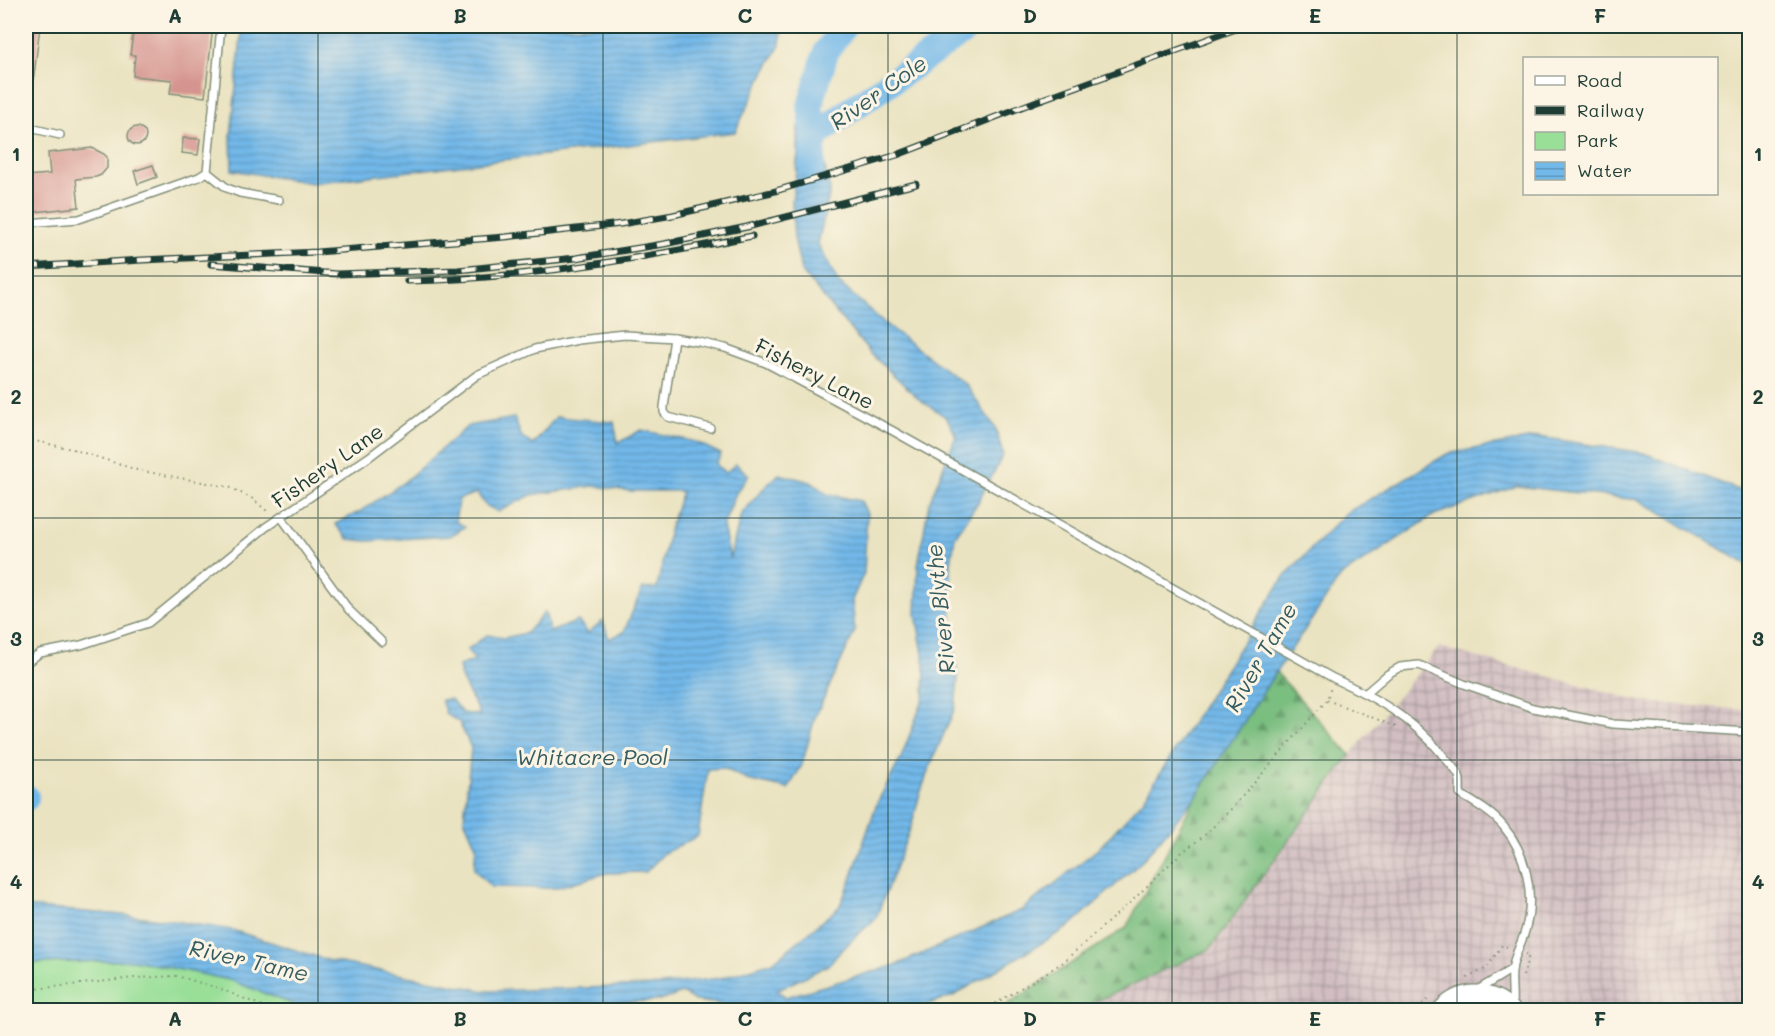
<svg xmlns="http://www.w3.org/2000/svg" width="1775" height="1036" font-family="Mali,sans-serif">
<defs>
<pattern id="industrial-grid" width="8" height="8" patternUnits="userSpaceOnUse" patternTransform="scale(1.5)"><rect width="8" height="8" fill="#d2bec2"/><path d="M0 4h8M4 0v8" fill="none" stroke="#aa9c9e"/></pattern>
<pattern id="forest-firs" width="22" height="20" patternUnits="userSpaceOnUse" patternTransform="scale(1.5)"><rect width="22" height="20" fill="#7abe80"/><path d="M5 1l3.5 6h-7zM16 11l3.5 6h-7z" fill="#639c6a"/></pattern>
<pattern id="water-rules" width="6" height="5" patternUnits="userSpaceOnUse" patternTransform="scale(1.5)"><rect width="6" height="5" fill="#72b8e9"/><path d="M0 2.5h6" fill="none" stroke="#5d97be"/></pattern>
</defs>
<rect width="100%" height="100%" fill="#fcf5e5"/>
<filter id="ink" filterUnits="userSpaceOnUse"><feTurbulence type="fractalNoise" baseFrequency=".0167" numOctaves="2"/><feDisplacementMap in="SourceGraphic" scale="12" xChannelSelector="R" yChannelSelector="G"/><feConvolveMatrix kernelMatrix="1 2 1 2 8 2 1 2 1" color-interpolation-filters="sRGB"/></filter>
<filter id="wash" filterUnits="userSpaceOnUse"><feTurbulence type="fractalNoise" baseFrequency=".008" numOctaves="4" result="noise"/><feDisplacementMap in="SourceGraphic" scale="24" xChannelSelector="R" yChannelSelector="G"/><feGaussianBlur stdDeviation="1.35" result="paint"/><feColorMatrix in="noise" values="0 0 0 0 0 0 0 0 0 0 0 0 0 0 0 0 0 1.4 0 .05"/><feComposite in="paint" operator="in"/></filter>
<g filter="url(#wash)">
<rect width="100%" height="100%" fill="#eae3c1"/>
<polygon fill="url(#industrial-grid)" points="1439,647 1643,702 1749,710 1749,1010 1077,1010 1210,949 1350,755"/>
<polygon fill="url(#forest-firs)" stroke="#4c7e5a" stroke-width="1.5" points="1276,672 1350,755 1210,949 1077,1010 999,1010 1126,928 1195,798"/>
<polygon fill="#99df98" stroke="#5c8e66" stroke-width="1.5" points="134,960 230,980 308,1010 26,1010 26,961 37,963"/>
<g fill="url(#water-rules)" stroke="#487a8e" stroke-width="1.5">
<polygon points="242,26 782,26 780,45 763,75 735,132 312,183 232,170 231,136"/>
<path d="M798 126 829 133 823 158 830 191 818 244 838 282 889 327 966 385 996 429 1003 455 978 502 955 537 951 564 952 622 958 679 955 708 930 766 919 797 912 824 876 918 852 940 827 966 777 990 786 997 896 965 1022 910 1099 848 1144 799 1284 577 1346 513 1447 454 1539 437 1644 453 1749 494V566L1639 500 1517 486 1434 515 1341 576 1276 672 1195 798 1142 861 1069 927 953 996 910 1010H728V1008L720 1004 695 1001 682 993C676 995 670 998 664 999 646 1004 619 998 604 1010H308L230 980 135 960 37 963 26 961V907L146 917 232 930 330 961 486 991 652 986 721 978 773 962 839 907 849 885 877 803 901 758 924 697 925 665 916 614 918 565 929 503 956 436 947 418 919 399 870 353 801 271 794 237 792 202 798 154Z"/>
<polygon points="556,417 614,422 618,443 641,430 696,442 721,454 716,464 725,473 736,464 749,475 736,493 723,526 730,558 741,514 762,490 779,474 811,482 827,494 861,501 867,514 864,573 852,600 855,631 815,717 802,765 788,789 747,780 724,768 708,769 698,836 664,853 646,872 607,873 554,888 491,887 474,869 476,846 464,819 471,748 459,722 446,714 441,700 451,699 462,713 480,715 461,678 459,666 475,660 467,650 487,635 504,638 526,633 545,612 550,632 578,621 588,633 603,621 609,639 624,632 642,589 657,588 669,530 682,491 630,491 594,486 531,495 498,512 485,505 477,493 459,499 455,521 465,527 450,536 367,541 348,539 335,524 359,512 404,482 468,426 514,418 522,437 533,445"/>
</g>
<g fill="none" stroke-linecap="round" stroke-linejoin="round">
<g stroke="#72b8e9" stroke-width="26">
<polyline points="814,137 853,108 972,26"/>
<polyline points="812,164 814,137 810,106 826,52 844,26"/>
<polyline points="26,797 26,798"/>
</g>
</g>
<g id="blocks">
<g fill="#d5948f">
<polygon points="26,26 40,26 33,83 26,82"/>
<polygon points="134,26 213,26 205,97 170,93 172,80 133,76 135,55 130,55"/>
<circle cx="137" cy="136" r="9"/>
<polygon points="183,138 200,139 198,155 182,153"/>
<polygon points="92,148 104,154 107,157 107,168 101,175 96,177 76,179 79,207 26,213 26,176 50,174 48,153"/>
<polygon points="153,165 157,177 138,184 134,171"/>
</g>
</g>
</g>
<g filter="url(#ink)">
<use href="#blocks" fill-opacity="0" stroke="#84907a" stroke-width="1.5"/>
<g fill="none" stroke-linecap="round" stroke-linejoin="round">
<g stroke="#84907a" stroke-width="10">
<g id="service">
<polyline points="26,127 60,135"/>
<polyline points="207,172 227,188 240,193 279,200"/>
<polyline points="26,223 79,219 199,177 207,172 221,26"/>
<polyline points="674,338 664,407 664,412 668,417 710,428"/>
<polyline points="281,517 349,610 382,642"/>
<path d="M26 663 40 653 81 645 148 623 266 527 369 457 477 375 535 349 578 340 625 335 674 338 699 342 725 348 766 363 893 431 1333 678C1376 698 1411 717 1442 754 1447 761 1455 768 1459 776 1461 781 1460 788 1460 794 1475 803 1493 813 1504 827 1526 853 1535 894 1526 927 1523 942 1513 956 1512 971 1511 983 1513 996 1512 1008"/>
<polyline points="1366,693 1388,674 1400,667 1419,665 1464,684 1533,708 1613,724 1750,732"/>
<polyline points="1476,991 1512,969"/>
</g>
</g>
<g stroke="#84907a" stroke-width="21">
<path id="tertiary" d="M1442 1010C1462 989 1491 990 1511 1010"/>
</g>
<g stroke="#84907a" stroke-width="2" stroke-dasharray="1.5 4.5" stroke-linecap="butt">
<polyline points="26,439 72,449 137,470 229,487 253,499 268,512"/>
<polyline points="1327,700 1397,727"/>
<polyline points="1523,976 1529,955 1526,954"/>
<polyline points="1467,978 1487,968 1502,945 1507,947"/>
<polyline points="26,990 134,978 177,976 218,988 272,1010"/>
<polyline points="985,1010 1062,963 1134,899 1180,854 1206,834 1232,808 1327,700 1331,687"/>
<path d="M1389 1010V1008C1409 1011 1415 1011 1431 997"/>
</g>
<use href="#service" stroke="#fff" stroke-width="7"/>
<use href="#tertiary" stroke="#fff" stroke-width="18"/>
<g stroke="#1f3d34" stroke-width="7">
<g id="rail">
<polyline points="211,264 337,274 458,270 576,258 664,244 747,227 916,184"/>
<polyline points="26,267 142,260 317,252 505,237 621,224 673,215 772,192 897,155 1037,101 1244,26"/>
<path d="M407 281C523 279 638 259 752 236"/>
</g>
</g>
<use href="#rail" stroke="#fcf5e5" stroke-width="4.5" stroke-dasharray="14" stroke-linecap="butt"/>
</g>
</g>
<path fill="none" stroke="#1f3d34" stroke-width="1.5" stroke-opacity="0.55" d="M318 26V1010M603 26V1010M888 26V1010M1172 26V1010M1457 26V1010M26 276H1750M26 518H1750M26 760H1750"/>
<g text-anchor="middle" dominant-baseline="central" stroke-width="6" stroke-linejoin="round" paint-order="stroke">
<g font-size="21" fill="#1f3d34" stroke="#fcf5e5">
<text transform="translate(815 373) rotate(27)">Fishery Lane</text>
<text transform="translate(327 465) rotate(-35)">Fishery Lane</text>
</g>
<g font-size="22" font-style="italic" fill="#345c61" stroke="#fcf5e5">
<text transform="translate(878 92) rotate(-35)">River Cole</text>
<text transform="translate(940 609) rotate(-96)">River Blythe</text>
<text transform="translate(1260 657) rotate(-60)">River Tame</text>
<text x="592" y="756">Whitacre Pool</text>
<text transform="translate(249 960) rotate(13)">River Tame</text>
</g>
</g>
<rect width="1775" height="1036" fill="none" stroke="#fcf5e5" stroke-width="66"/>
<rect x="1523" y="57" width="195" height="138" fill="#fcf5e5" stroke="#a4ab9e" stroke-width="1.5"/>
<rect x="1535" y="76" width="30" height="9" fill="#ffffff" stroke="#a4ab9e" stroke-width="1.5"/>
<text x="1577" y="87" font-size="18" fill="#1f3d34">Road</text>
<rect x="1535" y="106" width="30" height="9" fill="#1f3d34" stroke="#a4ab9e" stroke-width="1.5"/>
<text x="1577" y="117" font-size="18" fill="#1f3d34">Railway</text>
<rect x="1535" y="132" width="30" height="18" fill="#99df98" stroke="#a4ab9e" stroke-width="1.5"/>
<text x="1577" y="147" font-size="18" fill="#1f3d34">Park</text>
<rect x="1535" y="162" width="30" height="18" fill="url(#water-rules)" stroke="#a4ab9e" stroke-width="1.5"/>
<text x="1577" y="177" font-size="18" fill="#1f3d34">Water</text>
<rect x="33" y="33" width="1709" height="970" fill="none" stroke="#1f3d34" stroke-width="2"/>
<g font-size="20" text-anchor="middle" font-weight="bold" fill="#1f3d34">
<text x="175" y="23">A</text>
<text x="460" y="23">B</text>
<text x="745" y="23">C</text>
<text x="1030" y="23">D</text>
<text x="1315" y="23">E</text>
<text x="1600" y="23">F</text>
<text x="16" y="161">1</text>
<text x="1758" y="161">1</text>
<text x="16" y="404">2</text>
<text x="1758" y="404">2</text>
<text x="16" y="646">3</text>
<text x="1758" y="646">3</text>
<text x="16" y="889">4</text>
<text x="1758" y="889">4</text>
<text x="175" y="1026">A</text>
<text x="460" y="1026">B</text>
<text x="745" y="1026">C</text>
<text x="1030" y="1026">D</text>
<text x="1315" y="1026">E</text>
<text x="1600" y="1026">F</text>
</g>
</svg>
